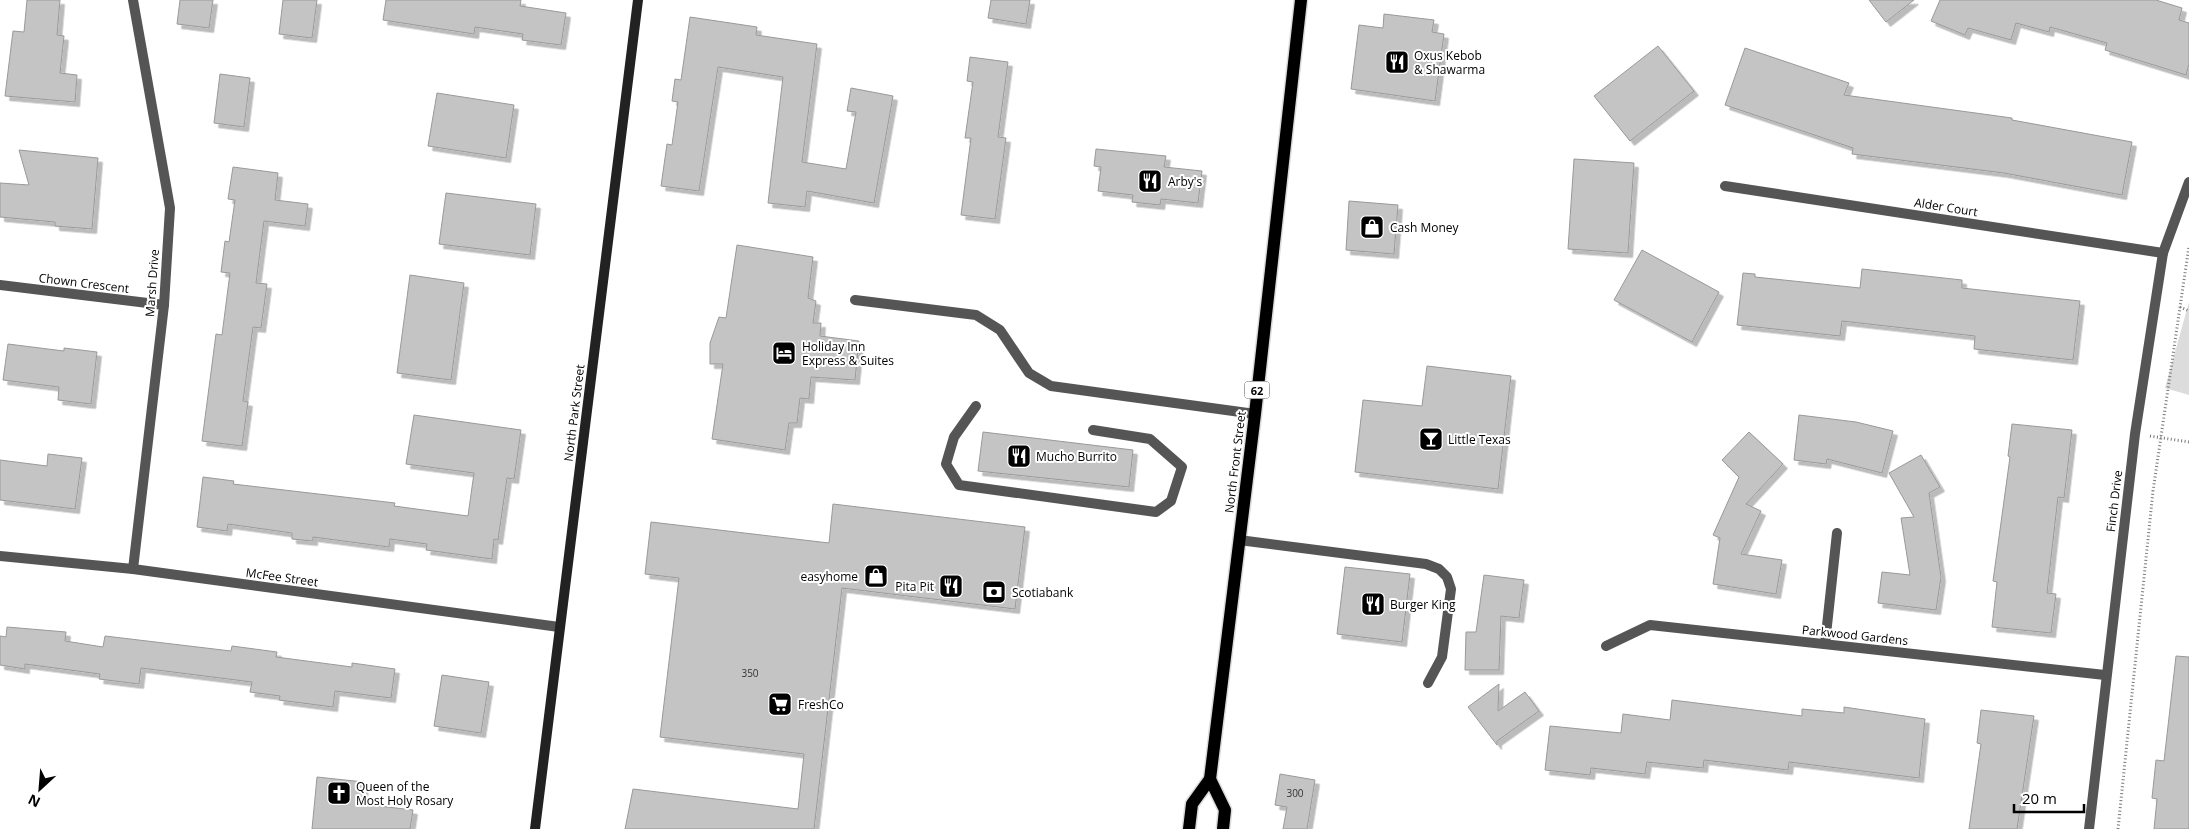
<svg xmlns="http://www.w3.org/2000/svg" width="2189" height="829" font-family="'Open Sans',sans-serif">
<defs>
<filter id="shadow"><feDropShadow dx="4.5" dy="4.5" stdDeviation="0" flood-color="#0004"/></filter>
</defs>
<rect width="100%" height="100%" fill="#fff"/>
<polygon fill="#dcdcdc" points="2189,302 2189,395 2165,388"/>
<g fill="#c4c4c4" stroke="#999" filter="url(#shadow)">
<polygon points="27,0 60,0 57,35 64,36 60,73 77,75 75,102 5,96 13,31 24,32"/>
<polygon points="180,0 213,0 209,28 177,24"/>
<polygon points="283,0 317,0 312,38 279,34"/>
<polygon points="386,0 521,0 520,6 566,13 561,45 522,40 523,34 475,27 474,34 383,20"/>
<polygon points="991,0 1030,0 1026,24 988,18"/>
<polygon points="1869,0 1914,0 1886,22"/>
<polygon points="1940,0 2156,0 2182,8 2179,20 2189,23 2189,64 2186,75 2105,50 2107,43 2050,27 2049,32 2016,23 2011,40 1968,28 1965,35 1931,21"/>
<polygon points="1384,14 1434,20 1432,32 1444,34 1435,101 1351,89 1359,25 1383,28"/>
<polygon points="690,17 757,27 756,35 817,44 802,162 846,169 856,112 847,111 851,88 893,96 874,203 807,191 805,207 768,203 783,77 718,67 699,191 661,186 667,144 672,145 678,102 672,101 675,79 681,80"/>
<polygon points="1658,46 1694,91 1630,141 1594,96"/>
<polygon points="1745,48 1849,83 1844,95 2012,118 2012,120 2132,142 2122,195 2004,173 1852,154 1853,148 1725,105"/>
<polygon points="970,57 1008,62 998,137 1006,138 995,219 961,215 971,138 965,138 973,82 967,81"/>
<polygon points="220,74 250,78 244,127 214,123"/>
<polygon points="437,93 514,105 506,158 428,146"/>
<polygon points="1096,149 1166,156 1164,167 1202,171 1198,203 1161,199 1160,205 1132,202 1133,195 1098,191 1101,167 1094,166"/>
<polygon points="19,150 98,158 92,229 55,226 55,222 0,217 0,183 29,185"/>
<polygon points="1574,159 1634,163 1628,253 1568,249"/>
<polygon points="233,167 278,173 275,200 308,204 305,226 264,221 256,283 267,284 261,328 253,327 243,401 248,402 242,446 202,441 216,334 222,335 230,273 221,272 225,241 229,242 235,200 228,199"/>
<polygon points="446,193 536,204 530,255 439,244"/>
<polygon points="1349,201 1398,205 1394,254 1346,250"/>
<polygon points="737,245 813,257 808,298 816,301 813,323 821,323 820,336 859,341 855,380 811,377 809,399 800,398 797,423 789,423 785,450 712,439 723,364 710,364 710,343 719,317 726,318"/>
<polygon points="1642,250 1719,292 1692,342 1614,300"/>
<polygon points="1862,269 1962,280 1962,288 2080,301 2073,360 1974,349 1975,336 1842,321 1840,336 1737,325 1743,273 1755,274 1755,277 1860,288"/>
<polygon points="410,275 464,283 451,380 397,373"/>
<polygon points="8,344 64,351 64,348 97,352 91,404 58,400 59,387 3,380"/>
<polygon points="1427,366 1511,376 1498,489 1355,472 1363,400 1422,406"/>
<polygon points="414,415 521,430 514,479 507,478 498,540 494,539 492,559 426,550 427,544 390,539 389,547 313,537 313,541 292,539 292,533 228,524 227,531 197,527 203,477 234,481 233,484 395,503 394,506 468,516 474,473 406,464"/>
<polygon points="1799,415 1856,422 1893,431 1882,473 1827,459 1826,464 1794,460"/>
<polygon points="2012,424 2072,430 2064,498 2058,497 2047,593 2056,594 2051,633 1992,627 1997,582 1993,581 2010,457 2008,456"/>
<polygon points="983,432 1133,450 1129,487 978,471"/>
<polygon points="1749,432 1783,464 1746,504 1761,511 1741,554 1782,560 1776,594 1713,584 1720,538 1713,535 1739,477 1722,460"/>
<polygon points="48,454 82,458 75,509 0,500 0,460 47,466"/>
<polygon points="1921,455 1940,487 1929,493 1941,577 1936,610 1878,603 1882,572 1910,575 1901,518 1914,517 1889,473"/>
<polygon points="833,504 1025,527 1015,609 842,588 814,829 625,829 633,789 798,809 804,754 660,737 679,578 645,574 651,522 829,543"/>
<polygon points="1345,567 1410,574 1402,642 1337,634"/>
<polygon points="1484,575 1524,580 1519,618 1501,616 1499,670 1465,670 1466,632 1476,632"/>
<polygon points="7,627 66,632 65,641 103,647 105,636 231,651 232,646 277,652 276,657 352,667 352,663 395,669 391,698 335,691 333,707 279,700 280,696 250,692 252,682 141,668 139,684 99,679 100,674 25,664 25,669 0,665 0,636 6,637"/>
<polygon points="2176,656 2189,657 2189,829 2154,829 2157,799 2152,798 2156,760 2164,761"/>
<polygon points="442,675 489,682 481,733 434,726"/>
<polygon points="1499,684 1498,711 1525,692 1539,711 1497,741 1497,745 1468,707"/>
<polygon points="1672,700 1802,716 1802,709 1844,713 1844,707 1925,719 1919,778 1789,762 1788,770 1704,760 1703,768 1647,762 1645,774 1591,768 1590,775 1545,770 1550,726 1621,733 1623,714 1670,720"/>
<polygon points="1981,710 2034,716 2017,829 1969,829 1981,744 1977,743"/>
<polygon points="1280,774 1315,780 1307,829 1283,829 1287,807 1275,805"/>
<polygon points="317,777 364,782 362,804 413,810 410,829 312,829"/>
</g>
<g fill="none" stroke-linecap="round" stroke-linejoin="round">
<g stroke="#dbdbdb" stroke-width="15">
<g id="primary">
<polyline points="1210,779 1225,810 1223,829"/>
<polyline points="1189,829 1192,804 1210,779 1255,414 1301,0"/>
</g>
</g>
<g stroke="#777" stroke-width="3" stroke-dasharray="1 2.5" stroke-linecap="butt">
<polyline points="2180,307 2189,311"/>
<polyline points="2150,436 2189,442"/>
<polyline points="2118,829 2153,491 2189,246"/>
</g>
<g stroke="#555" stroke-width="10">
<polyline points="855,300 976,315 1000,330 1029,373 1051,386 1255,414"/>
<polyline points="976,406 954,437 946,464 959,485 1156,512 1171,501 1182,467 1150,439 1093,430"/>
<polyline points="1239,540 1426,564 1439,569 1447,577 1451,589 1442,657 1428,683"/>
</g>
<g stroke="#555" stroke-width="10">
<polyline points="133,0 170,208 164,305 133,569"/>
<polyline points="1725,186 2163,253"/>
<polyline points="0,285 164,305"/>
<polyline points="0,556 133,569 559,627"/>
<polyline points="1825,644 1837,533"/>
<polyline points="1606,646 1650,625 2105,675"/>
<polyline points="2089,829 2135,434 2163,253 2189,182"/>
</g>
<polyline stroke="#222" stroke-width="10" points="535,829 638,0"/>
<use href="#primary" stroke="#000" stroke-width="12"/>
</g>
<defs>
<g id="restaurant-square" transform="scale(1.25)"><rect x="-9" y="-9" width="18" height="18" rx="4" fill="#000" stroke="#fff"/><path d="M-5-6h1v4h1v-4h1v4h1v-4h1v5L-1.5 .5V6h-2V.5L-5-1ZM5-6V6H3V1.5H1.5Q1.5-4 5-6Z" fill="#fff"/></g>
<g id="shop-square" transform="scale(1.25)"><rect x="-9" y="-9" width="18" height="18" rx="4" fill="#000" stroke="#fff"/><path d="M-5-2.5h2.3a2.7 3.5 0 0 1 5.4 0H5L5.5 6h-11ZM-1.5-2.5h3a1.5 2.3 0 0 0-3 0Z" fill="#fff"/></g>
<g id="hotel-square" transform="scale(1.25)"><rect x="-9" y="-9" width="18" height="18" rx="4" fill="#000" stroke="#fff"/><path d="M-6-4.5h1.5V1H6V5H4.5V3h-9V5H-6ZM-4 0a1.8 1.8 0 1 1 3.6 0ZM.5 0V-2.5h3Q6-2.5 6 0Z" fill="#fff"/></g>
<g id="bar-square" transform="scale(1.25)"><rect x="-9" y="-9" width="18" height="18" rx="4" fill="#000" stroke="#fff"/><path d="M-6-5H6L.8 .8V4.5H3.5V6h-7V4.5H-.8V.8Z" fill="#fff"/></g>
<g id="bank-square" transform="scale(1.25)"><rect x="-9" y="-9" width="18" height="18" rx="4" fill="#000" stroke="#fff"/><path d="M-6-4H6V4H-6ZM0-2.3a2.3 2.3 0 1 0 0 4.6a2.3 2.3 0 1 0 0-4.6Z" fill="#fff"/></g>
<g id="supermarket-square" transform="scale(1.25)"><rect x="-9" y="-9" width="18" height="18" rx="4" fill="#000" stroke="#fff"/><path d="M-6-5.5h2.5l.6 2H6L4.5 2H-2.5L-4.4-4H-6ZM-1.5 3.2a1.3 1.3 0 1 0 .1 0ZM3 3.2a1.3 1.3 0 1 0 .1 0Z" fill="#fff"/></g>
<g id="church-square" transform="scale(1.25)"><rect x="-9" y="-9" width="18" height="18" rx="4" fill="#000" stroke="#fff"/><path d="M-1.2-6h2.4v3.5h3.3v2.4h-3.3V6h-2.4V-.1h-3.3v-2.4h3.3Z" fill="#fff"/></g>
</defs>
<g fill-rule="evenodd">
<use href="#restaurant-square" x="1397" y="62"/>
<use href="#restaurant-square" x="1150" y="181"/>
<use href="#shop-square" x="1372" y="227"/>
<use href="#hotel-square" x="784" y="353"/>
<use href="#bar-square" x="1431" y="439"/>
<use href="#restaurant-square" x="1019" y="456"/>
<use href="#shop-square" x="876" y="576"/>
<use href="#restaurant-square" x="951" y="586"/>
<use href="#bank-square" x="994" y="592"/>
<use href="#restaurant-square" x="1373" y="604"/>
<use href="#supermarket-square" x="780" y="704"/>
<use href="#church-square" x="339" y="793"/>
</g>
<g text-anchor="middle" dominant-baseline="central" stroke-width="4" stroke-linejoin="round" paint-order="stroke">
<g font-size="10" fill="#313131">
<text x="750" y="673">350</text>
<text x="1295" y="793">300</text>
</g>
<rect fill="#fff" stroke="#4c4c4c" stroke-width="1" x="1244.5" y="381.5" width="25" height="17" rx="4"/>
<g font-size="11" font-weight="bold" fill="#000">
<text x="1257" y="390">62</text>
</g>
<g font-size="12" fill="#000" stroke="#fff" text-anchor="start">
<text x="1414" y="55">Oxus Kebob<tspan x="1414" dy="14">&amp; Shawarma</tspan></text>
<text x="1168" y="181">Arby's</text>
<text x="1390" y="227">Cash Money</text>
<text x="802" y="346">Holiday Inn<tspan x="802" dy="14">Express &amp; Suites</tspan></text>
<text x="1448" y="439">Little Texas</text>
<text x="1036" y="456">Mucho Burrito</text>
<text x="858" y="576" text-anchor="end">easyhome</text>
<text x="934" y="586" text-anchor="end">Pita Pit</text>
<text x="1012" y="592">Scotiabank</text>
<text x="1390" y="604">Burger King</text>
<text x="798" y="704">FreshCo</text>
<text x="356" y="786">Queen of the<tspan x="356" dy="14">Most Holy Rosary</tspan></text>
</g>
<g font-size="12" fill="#000" stroke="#fff">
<text transform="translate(1946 207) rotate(9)">Alder Court</text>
<text transform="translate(84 283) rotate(7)">Chown Crescent</text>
<text transform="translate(152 283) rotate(-86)">Marsh Drive</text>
<text transform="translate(574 413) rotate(-83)">North Park Street</text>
<text transform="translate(1235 462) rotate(-83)">North Front Street</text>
<text transform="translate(2114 501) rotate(-83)">Finch Drive</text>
<text transform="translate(282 577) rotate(8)">McFee Street</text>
<text transform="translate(1855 635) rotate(6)">Parkwood Gardens</text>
</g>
</g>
<g transform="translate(40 789) rotate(206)" stroke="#ffffff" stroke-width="4" paint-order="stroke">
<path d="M0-4L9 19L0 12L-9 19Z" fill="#000000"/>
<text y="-8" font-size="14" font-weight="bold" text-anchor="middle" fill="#000000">N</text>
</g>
<path d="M2014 804v8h70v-8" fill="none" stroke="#000000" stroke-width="2.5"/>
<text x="2022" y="804" font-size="15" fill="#000000" stroke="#ffffff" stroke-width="4" paint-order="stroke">20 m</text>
</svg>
